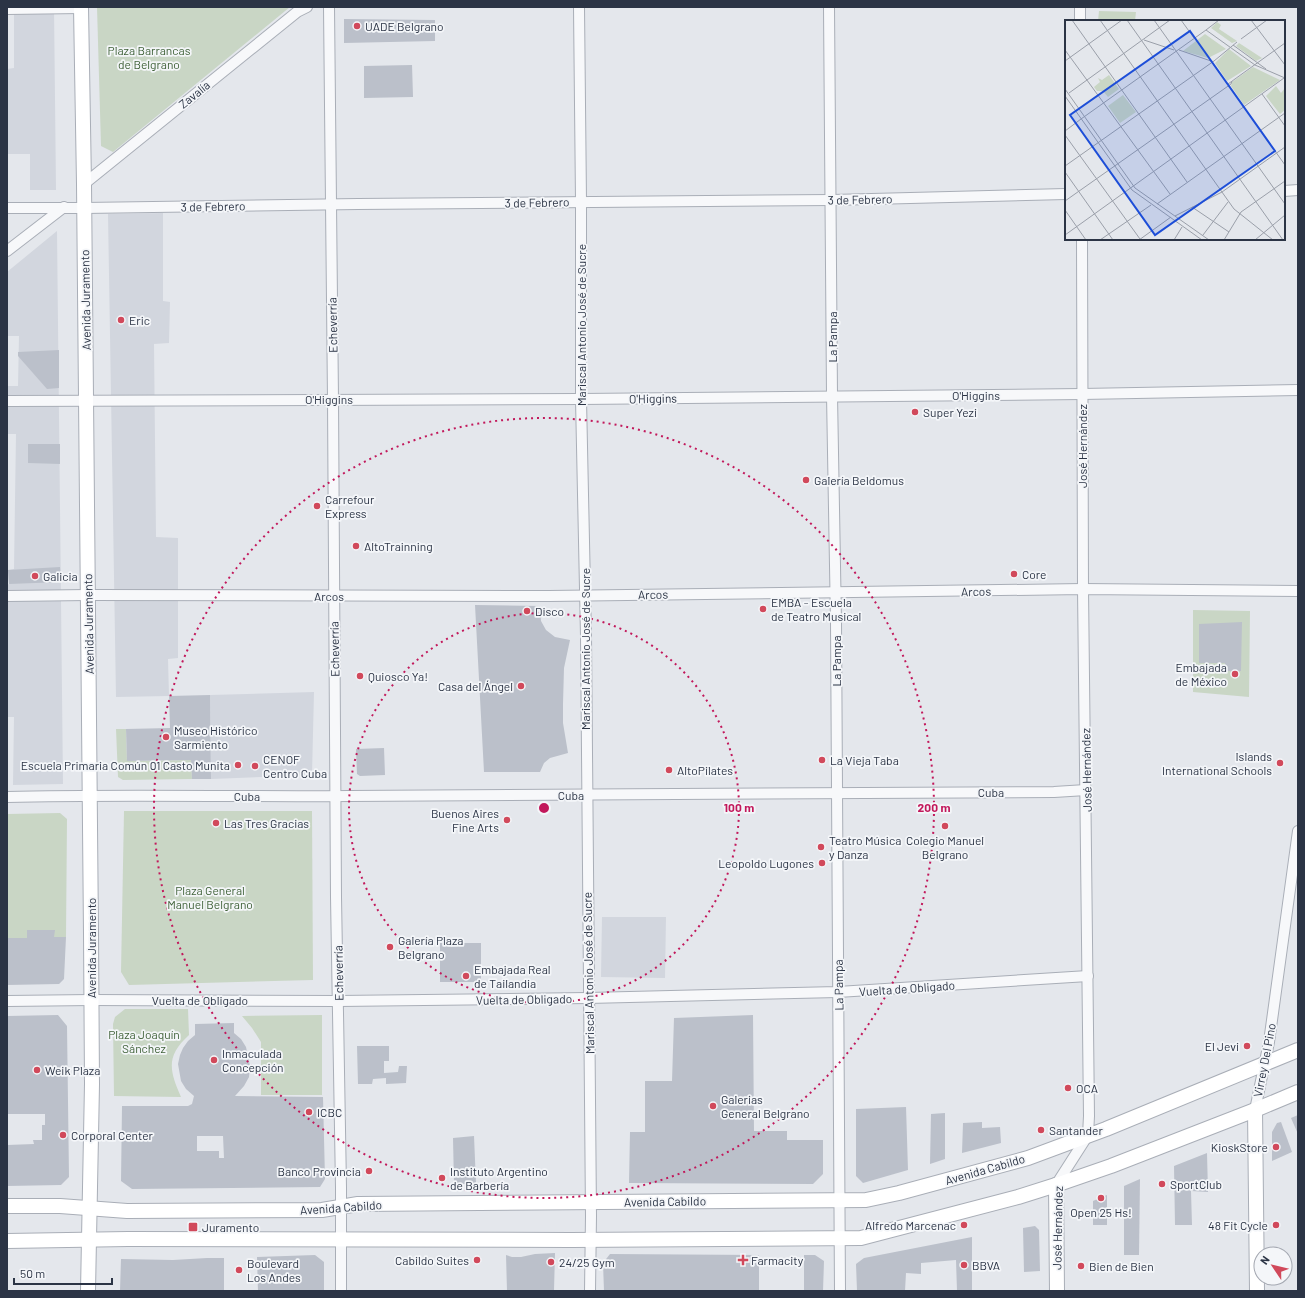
<svg xmlns="http://www.w3.org/2000/svg" width="1305" height="1298" font-family="Barlow,sans-serif">
<rect width="100%" height="100%" fill="#e4e7ec"/>
<g fill="#d2d6de">
<polygon points="14,7 54,7 56,190 30,190 30,154 7,154 7,69 14,68"/>
<polygon points="163,213 163,301 170,302 169,343 154,344 156,537 178,538 178,658 168,659 169,696 116,697 108,214"/>
<polygon points="57,231 63,784 13,785 14,717 7,717 7,585 9,584 8,570 14,569 16,434 7,434 7,386 18,386 19,336 7,336 7,272"/>
<polygon points="314,692 312,775 211,779 210,695"/>
<polygon points="602,917 666,917 665,978 601,977"/>
</g>
<g fill="#c9d6c5" fill-rule="evenodd">
<polygon points="97,7 290,7 113,152 101,146"/>
<polygon points="1099,11 1136,12 1135,21 1098,21"/>
<path d="M1193 610 1250 611 1249 697 1193 692ZM1199 624 1241 670 1225 671V663H1199Z"/>
<polygon points="116,729 126,729 127,761 191,760 192,779 123,780 118,777"/>
<polygon points="124,811 312,811 313,980 129,985 121,972"/>
<polygon points="60,813 67,819 66,937 54,937 54,930 27,930 27,938 7,938 7,814"/>
<path d="M125 1009H188L189 1035C166 1056 169 1070 181 1097L114 1096 113 1024 115 1017Z"/>
<polygon points="322,1015 322,1095 261,1095 261,1042 252,1028 242,1016"/>
</g>
<g fill="#bbc0ca" fill-rule="evenodd">
<polygon points="344,19 435,20 435,41 344,43"/>
<polygon points="412,65 413,97 364,98 364,66"/>
<polygon points="59,350 59,388 47,389 18,356 18,352"/>
<polygon points="28,444 60,444 60,464 28,463"/>
<polygon points="60,567 61,582 9,584 8,570"/>
<polygon points="475,605 540,606 541,621 546,630 555,637 570,640 564,668 563,704 563,723 568,753 550,758 544,763 540,772 484,772"/>
<polygon points="1242,622 1241,671 1225,671 1225,663 1199,663 1199,624"/>
<polygon points="210,695 211,779 192,779 191,760 127,761 126,729 170,728 169,696"/>
<polygon points="384,748 385,775 360,776 357,774 356,749"/>
<polygon points="27,930 55,930 54,937 66,937 64,979 59,984 7,985 7,938 27,938"/>
<rect x="440" y="943" width="41" height="39"/>
<polygon points="58,1015 67,1026 69,1177 61,1185 7,1186 7,1145 34,1144 33,1140 42,1140 42,1125 45,1125 45,1114 7,1114 7,1016"/>
<polygon points="753,1015 754,1131 787,1131 787,1140 823,1140 823,1174 813,1184 629,1183 630,1132 645,1132 645,1081 672,1081 674,1018"/>
<path d="M234 1023V1033L241 1039 246 1047 250 1066 249 1077 244 1086 235 1096 323 1097 325 1179 320 1187 132 1189 121 1181 122 1106H188L192 1104 194 1096 186 1089 181 1081 178 1064 180 1055 183 1048 188 1041 195 1035V1024ZM197 1136H223L224 1158H219V1151H197Z"/>
<polygon points="357,1046 389,1046 389,1061 384,1061 384,1073 398,1072 399,1066 407,1066 406,1083 386,1084 386,1078 373,1079 372,1084 358,1084"/>
<polygon points="906,1107 908,1170 863,1183 856,1176 856,1109"/>
<polygon points="945,1113 945,1159 930,1164 931,1114"/>
<polygon points="1298,1115 1298,1134 1291,1118"/>
<polygon points="982,1122 982,1128 1000,1127 1001,1143 962,1153 963,1123"/>
<polygon points="1281,1122 1292,1152 1272,1161 1272,1132 1277,1123"/>
<polygon points="474,1136 476,1184 454,1184 453,1138"/>
<polygon points="1207,1153 1208,1192 1191,1191 1192,1225 1175,1225 1174,1166"/>
<polygon points="1140,1179 1139,1255 1124,1255 1124,1186"/>
<polygon points="1107,1195 1107,1225 1093,1225 1093,1201"/>
<polygon points="1035,1226 1039,1230 1040,1271 1024,1272 1023,1228"/>
<polygon points="972,1237 972,1291 957,1291 956,1260 921,1263 921,1274 906,1273 905,1291 857,1291 856,1264 864,1258"/>
<polygon points="555,1253 554,1291 507,1291 506,1255 512,1257 521,1257 535,1254"/>
<polygon points="610,1254 759,1255 759,1291 604,1291 603,1263"/>
<polygon points="315,1255 324,1262 324,1291 258,1291 257,1257"/>
<polygon points="804,1255 815,1255 824,1261 823,1291 804,1291"/>
<polygon points="207,1258 224,1258 224,1291 120,1291 121,1259 173,1260"/>
</g>
<g fill="none" stroke-linecap="round" stroke-linejoin="round">
<g stroke="#a9aeb7" stroke-width="12">
<g id="street">
<polyline points="329,7 333,399 336,897 341,1187 341,1291"/>
<polyline points="579,7 581,201 581,399 586,636 591,1216 590,1291"/>
<polyline points="829,7 832,395 836,622 840,1291"/>
<polyline points="1080,7 1080,21"/>
<polyline points="7,9 81,8"/>
<polyline points="84,184 297,12 307,7"/>
<polyline points="1284,191 1298,190"/>
<polyline points="7,208 84,208 358,204 832,200 1066,194"/>
<polyline points="7,251 64,207"/>
<polyline points="7,401 581,399 1082,394 1298,390"/>
<polyline points="7,596 88,595 549,596 1083,589 1298,591"/>
<path d="M7 797C121 794 235 797 349 796 584 795 819 792 1054 792L1086 790"/>
<polyline points="7,1001 92,1000 339,1001 588,998 838,992 1088,976"/>
<polyline points="1255,1110 1269,1042 1298,831"/>
<polyline points="1056,1185 1088,1135 1089,1116 1083,589 1082,239"/>
</g>
</g>
<g stroke="#a9aeb7" stroke-width="16">
<g id="secondary">
<polyline points="81,7 84,184 91,933 92,1084 88,1291"/>
<polyline points="1255,1110 1257,1291"/>
<polyline points="1056,1185 1057,1291"/>
<polyline points="7,1206 60,1206 127,1211 322,1210 358,1204 866,1200 899,1193 1028,1158 1106,1129 1298,1050"/>
<polyline points="7,1241 128,1239 571,1240 861,1238 1018,1197 1056,1185 1111,1166 1255,1110 1298,1092"/>
</g>
</g>
<use href="#street" stroke="#f7f8fa" stroke-width="10"/>
<use href="#secondary" stroke="#fff" stroke-width="14"/>
</g>
<g fill="none" stroke="#c2185b" stroke-width="2" stroke-dasharray="2 4">
<circle cx="544" cy="808" r="195"/>
<circle cx="544" cy="808" r="390"/>
</g>
<g fill="#d1495b" stroke="#f4f6f9" stroke-width="1.5">
<circle cx="357" cy="26" r="4"/>
<circle cx="121" cy="320" r="4"/>
<circle cx="915" cy="412" r="4"/>
<circle cx="806" cy="480" r="4"/>
<circle cx="317" cy="506" r="4"/>
<circle cx="356" cy="546" r="4"/>
<circle cx="1014" cy="574" r="4"/>
<circle cx="35" cy="576" r="4"/>
<circle cx="763" cy="609" r="4"/>
<circle cx="527" cy="611" r="4"/>
<circle cx="1235" cy="674" r="4"/>
<circle cx="360" cy="676" r="4"/>
<circle cx="521" cy="686" r="4"/>
<circle cx="166" cy="737" r="4"/>
<circle cx="822" cy="760" r="4"/>
<circle cx="1280" cy="763" r="4"/>
<circle cx="238" cy="765" r="4"/>
<circle cx="255" cy="766" r="4"/>
<circle cx="669" cy="770" r="4"/>
<circle cx="507" cy="820" r="4"/>
<circle cx="216" cy="823" r="4"/>
<circle cx="945" cy="826" r="4"/>
<circle cx="821" cy="847" r="4"/>
<circle cx="822" cy="863" r="4"/>
<circle cx="390" cy="947" r="4"/>
<circle cx="466" cy="976" r="4"/>
<circle cx="1247" cy="1046" r="4"/>
<circle cx="214" cy="1060" r="4"/>
<circle cx="37" cy="1070" r="4"/>
<circle cx="1068" cy="1088" r="4"/>
<circle cx="713" cy="1106" r="4"/>
<circle cx="309" cy="1112" r="4"/>
<circle cx="1041" cy="1130" r="4"/>
<circle cx="63" cy="1135" r="4"/>
<circle cx="1276" cy="1147" r="4"/>
<circle cx="369" cy="1171" r="4"/>
<circle cx="442" cy="1178" r="4"/>
<circle cx="1162" cy="1184" r="4"/>
<circle cx="1101" cy="1198" r="4"/>
<circle cx="964" cy="1225" r="4"/>
<circle cx="1276" cy="1225" r="4"/>
<rect x="188" y="1222" width="10" height="10" rx="2"/>
<circle cx="477" cy="1260" r="4"/>
<path d="M741 1254h4v4h4v4h-4v4h-4v-4h-4v-4h4z"/>
<circle cx="551" cy="1262" r="4"/>
<circle cx="964" cy="1265" r="4"/>
<circle cx="1081" cy="1266" r="4"/>
<circle cx="239" cy="1270" r="4"/>
</g>
<g text-anchor="middle" dominant-baseline="central" stroke-width="3.5" stroke-linejoin="round" paint-order="stroke">
<g font-size="12" fill="#2b3445" stroke="#f4f6f9" text-anchor="start">
<text x="365" y="26">UADE Belgrano</text>
<text x="129" y="320">Eric</text>
<text x="923" y="412">Super Yezi</text>
<text x="814" y="480">Galería Beldomus</text>
<text x="325" y="499">Carrefour<tspan x="325" dy="14">Express</tspan></text>
<text x="364" y="546">AltoTrainning</text>
<text x="1022" y="574">Core</text>
<text x="43" y="576">Galicia</text>
<text x="771" y="602">EMBA - Escuela<tspan x="771" dy="14">de Teatro Musical</tspan></text>
<text x="535" y="611">Disco</text>
<text x="1227" y="667" text-anchor="end">Embajada<tspan x="1227" dy="14">de México</tspan></text>
<text x="368" y="676">Quiosco Ya!</text>
<text x="513" y="686" text-anchor="end">Casa del Ángel</text>
<text x="174" y="730">Museo Histórico<tspan x="174" dy="14">Sarmiento</tspan></text>
<text x="1272" y="756" text-anchor="end">Islands<tspan x="1272" dy="14">International Schools</tspan></text>
<text x="263" y="759">CENOF<tspan x="263" dy="14">Centro Cuba</tspan></text>
<text x="830" y="760">La Vieja Taba</text>
<text x="230" y="765" text-anchor="end">Escuela Primaria Común 01 Casto Munita</text>
<text x="677" y="770">AltoPilates</text>
<text x="499" y="813" text-anchor="end">Buenos Aires<tspan x="499" dy="14">Fine Arts</tspan></text>
<text x="224" y="823">Las Tres Gracias</text>
<text x="829" y="840">Teatro Música<tspan x="829" dy="14">y Danza</tspan></text>
<text x="945" y="840" text-anchor="middle">Colegio Manuel<tspan x="945" dy="14">Belgrano</tspan></text>
<text x="814" y="863" text-anchor="end">Leopoldo Lugones</text>
<text x="398" y="940">Galería Plaza<tspan x="398" dy="14">Belgrano</tspan></text>
<text x="474" y="969">Embajada Real<tspan x="474" dy="14">de Tailandia</tspan></text>
<text x="1239" y="1046" text-anchor="end">El Jevi</text>
<text x="222" y="1053">Inmaculada<tspan x="222" dy="14">Concepción</tspan></text>
<text x="45" y="1070">Weik Plaza</text>
<text x="1076" y="1088">OCA</text>
<text x="721" y="1099">Galerias<tspan x="721" dy="14">General Belgrano</tspan></text>
<text x="317" y="1112">ICBC</text>
<text x="1049" y="1130">Santander</text>
<text x="71" y="1135">Corporal Center</text>
<text x="1268" y="1147" text-anchor="end">KioskStore</text>
<text x="361" y="1171" text-anchor="end">Banco Provincia</text>
<text x="450" y="1171">Instituto Argentino<tspan x="450" dy="14">de Barbería</tspan></text>
<text x="1170" y="1184">SportClub</text>
<text x="1101" y="1212" text-anchor="middle">Open 25 Hs!</text>
<text x="956" y="1225" text-anchor="end">Alfredo Marcenac</text>
<text x="1268" y="1225" text-anchor="end">48 Fit Cycle</text>
<text x="202" y="1227">Juramento</text>
<text x="469" y="1260" text-anchor="end">Cabildo Suites</text>
<text x="751" y="1260">Farmacity</text>
<text x="559" y="1262">24/25 Gym</text>
<text x="247" y="1263">Boulevard<tspan x="247" dy="14">Los Andes</tspan></text>
<text x="972" y="1265">BBVA</text>
<text x="1089" y="1266">Bien de Bien</text>
</g>
<g font-size="12" fill="#3f6138" stroke="#f4f6f9">
<text x="149" y="50">Plaza Barrancas<tspan x="149" dy="14">de Belgrano</tspan></text>
<text x="210" y="890">Plaza General<tspan x="210" dy="14">Manuel Belgrano</tspan></text>
<text x="144" y="1034">Plaza Joaquín<tspan x="144" dy="14">Sánchez</tspan></text>
</g>
<g font-size="12" fill="#2b3445" stroke="#f4f6f9">
<text transform="translate(194 94) rotate(-39)">Zavalía</text>
<text transform="translate(860 199) rotate(-1)">3 de Febrero</text>
<text transform="translate(537 202) rotate(-1)">3 de Febrero</text>
<text transform="translate(213 206) rotate(-1)">3 de Febrero</text>
<text transform="translate(85 300) rotate(-91)">Avenida Juramento</text>
<text transform="translate(332 325) rotate(-91)">Echeverría</text>
<text transform="translate(581 325) rotate(-90)">Mariscal Antonio José de Sucre</text>
<text transform="translate(832 337) rotate(-90)">La Pampa</text>
<text x="976" y="395">O'Higgins</text>
<text transform="translate(653 398) rotate(-1)">O'Higgins</text>
<text x="329" y="399">O'Higgins</text>
<text transform="translate(1082 446) rotate(-90)">José Hernández</text>
<text transform="translate(976 591) rotate(-1)">Arcos</text>
<text transform="translate(653 594) rotate(-1)">Arcos</text>
<text x="329" y="596">Arcos</text>
<text transform="translate(88 624) rotate(-91)">Avenida Juramento</text>
<text transform="translate(334 649) rotate(-91)">Echeverría</text>
<text transform="translate(585 649) rotate(-90)">Mariscal Antonio José de Sucre</text>
<text transform="translate(836 661) rotate(-90)">La Pampa</text>
<text transform="translate(1086 770) rotate(-91)">José Hernández</text>
<text x="991" y="792">Cuba</text>
<text x="571" y="795">Cuba</text>
<text x="247" y="796">Cuba</text>
<text transform="translate(91 948) rotate(-90)">Avenida Juramento</text>
<text transform="translate(338 973) rotate(-91)">Echeverría</text>
<text transform="translate(588 973) rotate(-91)">Mariscal Antonio José de Sucre</text>
<text transform="translate(838 985) rotate(-91)">La Pampa</text>
<text transform="translate(907 988) rotate(-4)">Vuelta de Obligado</text>
<text transform="translate(524 999) rotate(-1)">Vuelta de Obligado</text>
<text x="200" y="1000">Vuelta de Obligado</text>
<text transform="translate(1264 1060) rotate(-79)">Virrey Del Pino</text>
<text transform="translate(985 1169) rotate(-16)">Avenida Cabildo</text>
<text transform="translate(665 1201) rotate(-1)">Avenida Cabildo</text>
<text transform="translate(341 1207) rotate(-4)">Avenida Cabildo</text>
<text transform="translate(1057 1228) rotate(-89)">José Hernández</text>
</g>
</g>
<g transform="translate(1065 20)">
<rect width="220" height="220" fill="#e4e7ec"/>
<path d="M152 2 156 5 154 9 172 21 167 23 146 8ZM140 14 161 29 143 38 118 31ZM174 23 197 38 191 41 171 26ZM164 29 186 46 162 61 150 43ZM188 47 215 60 179 85 166 66 167 62ZM44 55 54 69 43 77 38 71H32L29 67 35 62 33 58 37 60ZM211 66 216 73 220 68V90L215 94 201 76ZM58 75 71 92 55 103 43 86Z" fill="#c9d6c5"/>
<path fill="none" stroke="#9a9fa9" stroke-width="1" d="M7 0 122 162M35 0 169 189 208 220M62 0 218 220M89 0 220 184M116 0 129 18M186 0 220 45M141 10 154 0M176 19 202 0M79 20 109 30M168 25 201 49M0 30 105 174M114 30 146 41 220 145M0 41 57 0M163 64 220 23M0 69 70 168 144 220M4 73 105 0M197 74 220 106M0 76 67 170 137 220M16 99 141 10 190 45 220 58M0 111 16 99M0 115 75 219M0 146 149 41 172 22M0 152 48 220M0 181 166 64 167 61M92 184 220 93M127 187 164 212M0 190 21 220M110 196 157 172 220 127M0 215 219 58M138 215 163 182M35 220 86 185M74 220 106 197M109 220 117 207M159 220 176 192 220 161M190 220 220 195"/>
<path fill="#1d4ed8" fill-opacity="0.15" stroke="#1d4ed8" stroke-width="2" d="M125 11 210 131 90 215 5 95Z"/>
<rect width="220" height="220" fill="none" stroke="#2b3445" stroke-width="2"/>
</g>
<circle cx="544" cy="808" r="6" fill="#c2185b" stroke="#f4f6f9" stroke-width="2"/>
<g font-size="12" text-anchor="middle" font-weight="bold" fill="#c2185b" stroke="#f4f6f9" stroke-width="3.5" stroke-linejoin="round" paint-order="stroke">
<text x="739" y="812">100 m</text>
<text x="934" y="812">200 m</text>
</g>
<rect width="1305" height="1298" fill="none" stroke="#2b3445" stroke-width="16"/>
<g transform="translate(1273 1266) rotate(305)"><circle r="19" fill="#f4f6f9" stroke="#a4a8b1"/>
<path d="M0-3L7 15L0 10L-7 15Z" fill="#d1495b"/>
<text y="-6" font-size="11" font-weight="bold" text-anchor="middle" fill="#2b3445">N</text>
</g>
<path d="M14 1278v6h98v-6" fill="none" stroke="#2b3445" stroke-width="2"/>
<text x="20" y="1278" font-size="12" fill="#2b3445" stroke="#f4f6f9" stroke-width="3" paint-order="stroke">50 m</text>
</svg>
